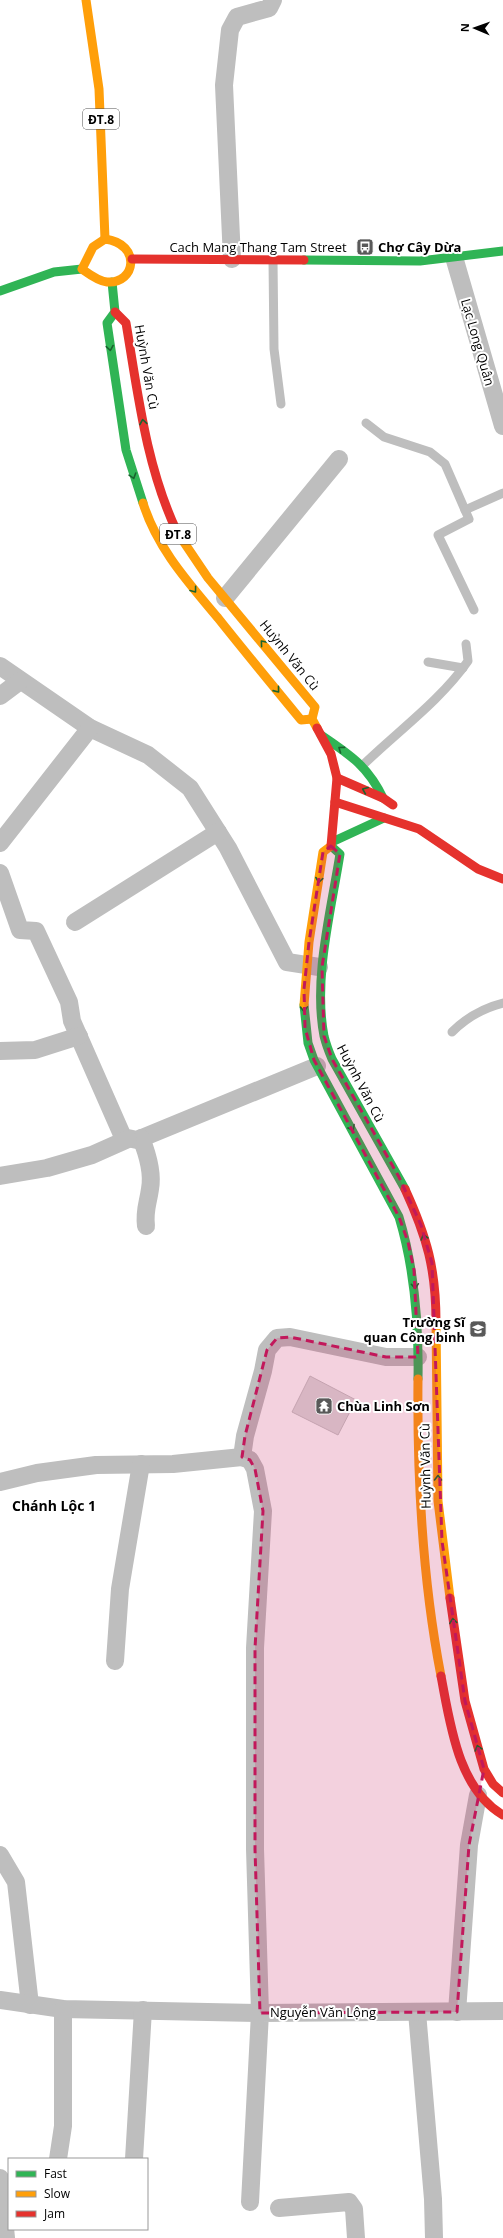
<svg xmlns="http://www.w3.org/2000/svg" width="503" height="2238" font-family="'Open Sans',sans-serif">
<rect width="100%" height="100%" fill="#fff"/>
<polygon fill="#dedede" stroke="#c6c6c6" points="310,1376 356,1400 338,1435 292,1412"/>
<g fill="none" stroke-linecap="round" stroke-linejoin="round">
<g stroke="#bebebe" stroke-width="9">
<polyline points="273,260 274,349 281,404"/>
<polyline points="366,423 384,437 430,452 445,464 465,510"/>
<polyline points="474,610 438,535 469,519 465,510 503,493"/>
<polyline points="428,662 463,668"/>
<path d="M363 765C398 731 440 701 468 661L466 644"/>
<path d="M452 1032C467 1017 483 1008 503 1003"/>
</g>
<g stroke="#bebebe" stroke-width="18">
<polyline points="454,257 503,426"/>
<polyline points="232,259 224,85 230,30 237,17 269,8 273,0"/>
<polyline points="225,598 339,459"/>
<polyline points="0,666 90,728 148,755 190,788 228,848 287,962 319,967"/>
<polyline points="0,696 20,681"/>
<polyline points="0,843 90,728"/>
<polyline points="0,873 20,930 36,931 69,1002 72,1021 123,1137 137,1140 317,1066"/>
<polyline points="75,922 218,832"/>
<polyline points="0,1051 35,1050 79,1036"/>
<path d="M141 1138C147 1153 153 1173 150 1189 148 1204 144 1210 146 1226"/>
<polyline points="0,1176 47,1168 92,1155 128,1139"/>
<polyline points="0,1482 37,1473 96,1465 173,1464 242,1457 245,1436 263,1371 267,1350 277,1338 290,1337 386,1357 418,1357"/>
<polyline points="115,1661 120,1589 141,1464"/>
<polyline points="0,1855 16,1882 30,2005"/>
<polyline points="0,2000 63,2009 260,2013 255,1849 255,1648 263,1511 255,1469 250,1460 242,1457"/>
<polyline points="417,2012 433,2199 434,2238"/>
<polyline points="457,2012 469,1845 478,1795"/>
<polyline points="58,2159 63,2126 63,2009"/>
<polyline points="134,2159 143,2010"/>
<polyline points="0,2178 6,2238"/>
<polyline points="250,2202 260,2013 503,2011"/>
<polyline points="279,2208 349,2202 354,2209 356,2238"/>
</g>
<g stroke="#30b455" stroke-width="9">
<polyline points="304,260 420,261 503,251"/>
<polyline points="112,282 115,312 107,323 126,450 143,503"/>
<polyline points="0,291 54,272 82,269"/>
<path d="M321 735C349 754 368 766 383 798"/>
<polyline points="332,842 384,818"/>
<path d="M331 846 340 854C331 911 313 979 324 1036 326 1044 329 1052 332 1059L405 1189"/>
<path d="M304 1005 308 1043 314 1060 399 1217C415 1270 419 1323 418 1379"/>
</g>
<g stroke="#ff9f0a" stroke-width="9">
<polyline points="86,0 99,89 105,239"/>
<path d="M105 239C142 244 136 284 107 282 98 281 89 274 82 269L93 247Z"/>
<path d="M143 503C157 548 188 582 218 618 245 652 273 686 301 720L312 719"/>
<polyline points="177,532 208,578 315,707 312,719 317,728"/>
<polyline points="304,1005 309,942 323,852 331,846"/>
<polyline points="436,1322 438,1501 450,1598"/>
<path d="M418 1379C417 1478 422 1578 441 1676"/>
</g>
<g stroke="#e5322d" stroke-width="9">
<polyline points="132,259 304,260"/>
<path d="M115 312 126 323C138 394 146 466 177 532"/>
<polyline points="317,728 331,754 337,778 331,846"/>
<polyline points="337,778 383,798 393,805"/>
<polyline points="335,802 419,829 478,869 503,879"/>
<path d="M405 1189C427 1237 436 1269 436 1322"/>
<polyline points="450,1598 465,1701 484,1769 493,1784 503,1793"/>
<path d="M441 1676C450 1723 458 1789 503 1815"/>
</g>
</g>
<defs><path id="oneway-chevron" d="M-2-3.5L2.5 0L-2 3.5" fill="none" stroke-width="1.6" stroke-linecap="round" stroke-linejoin="round"/></defs>
<g stroke="#1a632f">
<use href="#oneway-chevron" transform="translate(110 348) rotate(81)"/>
<use href="#oneway-chevron" transform="translate(143 422) rotate(-99)"/>
<use href="#oneway-chevron" transform="translate(133 476) rotate(73)"/>
<use href="#oneway-chevron" transform="translate(194 590) rotate(53)"/>
<use href="#oneway-chevron" transform="translate(263 643) rotate(-130)"/>
<use href="#oneway-chevron" transform="translate(277 690) rotate(51)"/>
<use href="#oneway-chevron" transform="translate(341 749) rotate(-144)"/>
<use href="#oneway-chevron" transform="translate(365 790) rotate(-157)"/>
<use href="#oneway-chevron" transform="translate(319 880) rotate(99)"/>
<use href="#oneway-chevron" transform="translate(304 1009) rotate(88)"/>
<use href="#oneway-chevron" transform="translate(352 1128) rotate(61)"/>
<use href="#oneway-chevron" transform="translate(424 1237) rotate(-106)"/>
<use href="#oneway-chevron" transform="translate(415 1286) rotate(86)"/>
<use href="#oneway-chevron" transform="translate(438 1478) rotate(-90)"/>
<use href="#oneway-chevron" transform="translate(453 1621) rotate(-98)"/>
<use href="#oneway-chevron" transform="translate(478 1748) rotate(-106)"/>
</g>
<path fill="#c2185b" fill-opacity="0.2" stroke="#c2185b" stroke-width="3" stroke-dasharray="8 5" stroke-linejoin="round" d="M331 846 340 854 322 967 324 1036 332 1059 399 1177 421 1225 432 1263 442 1541 465 1701 484 1769 469 1845 457 2012 260 2013 255 1849V1648L263 1511 255 1469 250 1460 242 1457 245 1436 267 1350 277 1338 290 1337 386 1357H418L414 1270 408 1242 399 1217 314 1060 305 1028 304 989 309 942 323 852Z"/>
<defs>
<g id="bus-square" transform="scale(0.9)"><rect x="-9" y="-9" width="18" height="18" rx="4" fill="#595959" stroke="#fff"/><path d="M-5-6H5V4H4V6H2V4H-2V6H-4V4H-5ZM-3.5-4V0h7V-4ZM-3.5 1.2v1.5H-2V1.2ZM2 1.2v1.5H3.5V1.2Z" fill="#fff"/></g>
<g id="university-square" transform="scale(0.9)"><rect x="-9" y="-9" width="18" height="18" rx="4" fill="#595959" stroke="#fff"/><path d="M0-5L7-2L0 1L-7-2ZM-4 1L0 2.5L4 1V4Q0 6-4 4Z" fill="#fff"/></g>
<g id="temple-square" transform="scale(0.9)"><rect x="-9" y="-9" width="18" height="18" rx="4" fill="#595959" stroke="#fff"/><path d="M0-6L5-2H3V0L6.5 2.5H4V6H1.5V3h-3V6H-4V2.5H-6.5L-3 0V-2H-5Z" fill="#fff"/></g>
</defs>
<g fill-rule="evenodd">
<use href="#bus-square" x="365" y="247"/>
<use href="#university-square" x="478" y="1329"/>
<use href="#temple-square" x="324" y="1406"/>
</g>
<g text-anchor="middle" dominant-baseline="central" stroke-width="4" stroke-linejoin="round" paint-order="stroke">
<g fill="#fff" stroke="#4c4c4c" stroke-width="1">
<rect x="83" y="109" width="36" height="20" rx="3"/>
<rect x="160" y="524" width="36" height="20" rx="3"/>
</g>
<g font-size="12" font-weight="bold" fill="#000">
<text x="101" y="119">ĐT.8</text>
<text x="178" y="534">ĐT.8</text>
</g>
<g font-size="13" fill="#000" stroke="#fff">
<text x="258" y="247">Cach Mang Thang Tam Street</text>
<text transform="translate(478 342) rotate(74)">Lạc Long Quân</text>
<text transform="translate(147 367) rotate(80)">Huỳnh Văn Cù</text>
<text transform="translate(290 655) rotate(51)">Huỳnh Văn Cù</text>
<text transform="translate(361 1083) rotate(62)">Huỳnh Văn Cù</text>
<text transform="translate(425 1466) rotate(-91)">Huỳnh Văn Cù</text>
<text x="323" y="2012">Nguyễn Văn Lộng</text>
</g>
<g font-size="13" font-weight="bold" fill="#000" stroke="#fff" text-anchor="start">
<text x="378" y="247">Chợ Cây Dừa</text>
<text x="465" y="1322" text-anchor="end">Trường Sĩ<tspan x="465" dy="15">quan Công binh</tspan></text>
<text x="337" y="1406">Chùa Linh Sơn</text>
</g>
<g font-size="14" font-weight="bold" fill="#000" stroke="#fff">
<text x="54" y="1505">Chánh Lộc 1</text>
</g>
</g>
<rect x="8" y="2158" width="140" height="72" fill="#ffffff" stroke="#999999"/>
<rect x="16" y="2171" width="20" height="6" fill="#30b455" stroke="#999999"/>
<text x="44" y="2178" font-size="12" fill="#000000">Fast</text>
<rect x="16" y="2191" width="20" height="6" fill="#ff9f0a" stroke="#999999"/>
<text x="44" y="2198" font-size="12" fill="#000000">Slow</text>
<rect x="16" y="2211" width="20" height="6" fill="#e5322d" stroke="#999999"/>
<text x="44" y="2218" font-size="12" fill="#000000">Jam</text>
<g transform="translate(475 28) rotate(272)" stroke="#ffffff" stroke-width="3" paint-order="stroke">
<path d="M0-3L7 15L0 10L-7 15Z" fill="#000000"/>
<text y="-6" font-size="11" font-weight="bold" text-anchor="middle" fill="#000000">N</text>
</g>
</svg>
